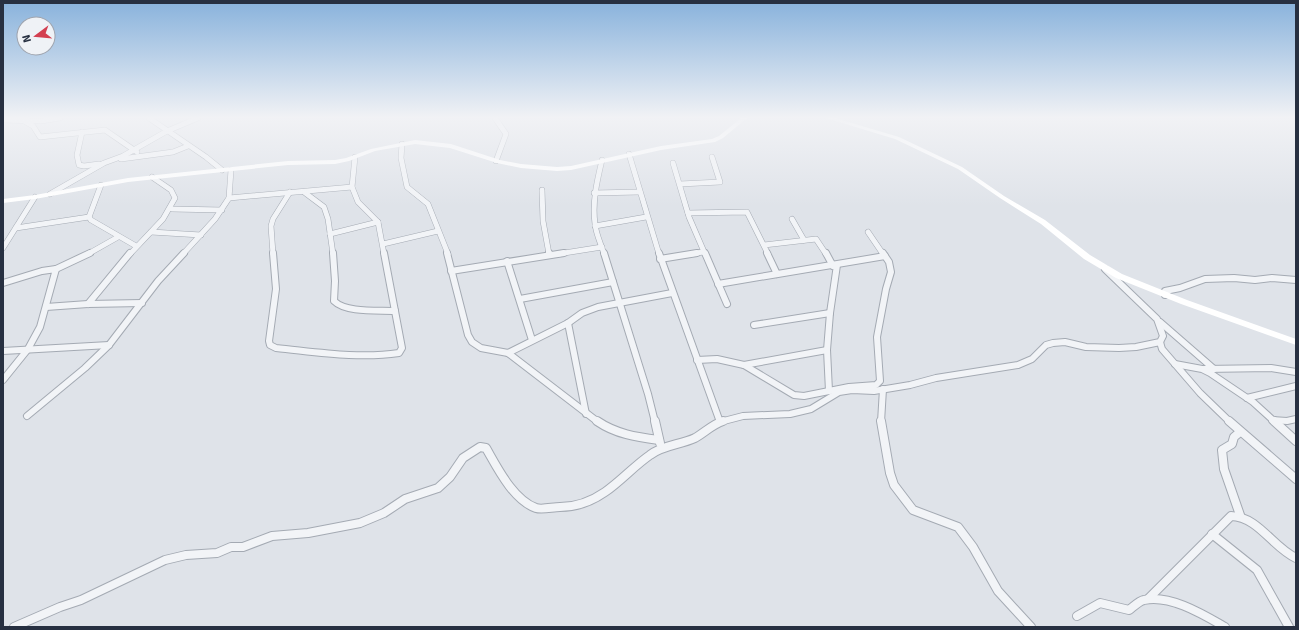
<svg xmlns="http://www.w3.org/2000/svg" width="1299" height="630" font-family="Signika,sans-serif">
<rect width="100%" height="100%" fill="#dfe3e9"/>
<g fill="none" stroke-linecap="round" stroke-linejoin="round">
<g stroke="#a4aab3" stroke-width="6">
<g id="street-far2">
<polyline points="149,118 206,157 222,170"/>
<polyline points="495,118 506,134 496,161"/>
<polyline points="3,120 41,121 60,118"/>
<polyline points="24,121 33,126 40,137 105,130 137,152"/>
<polyline points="82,132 77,155 79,165 84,166 99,164"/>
<polyline points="402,144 401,158 407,187 428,204 448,254"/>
<polyline points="629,154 659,254"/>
<polyline points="355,157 352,187 358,202 378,222 384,254"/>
<polyline points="121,159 173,152 188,146"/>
<path d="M602 160C597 181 592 202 595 224 596 234 601 244 604 254"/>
<polyline points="673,163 689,217 705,254"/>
<polyline points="680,184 720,182 712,157"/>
<polyline points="101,185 89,217 91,220 136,246"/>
<polyline points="542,190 543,221 549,254"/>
<polyline points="304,192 324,207 328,219 333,254"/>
<polyline points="594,193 639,192"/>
<polyline points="50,194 104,163 123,156 167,131 198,118"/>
<polyline points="229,198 352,187"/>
<polyline points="172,209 222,210"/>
<polyline points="688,213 747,212 768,254"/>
<polyline points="792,219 804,240"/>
<polyline points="595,226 646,217"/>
<polyline points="16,228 89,217"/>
<polyline points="151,232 201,235"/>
<polyline points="868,232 883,254"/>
<polyline points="330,234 378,222"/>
<polyline points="383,244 438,231"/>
<polyline points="764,245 816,239 826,254"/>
<polyline points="3,248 35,197"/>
<polyline points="88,254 118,237"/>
<polyline points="130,254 163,219 175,198 171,190 152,177"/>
<polyline points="183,254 215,219 229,198 231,170"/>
<polyline points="273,254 271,226 273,219 290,192"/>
<polyline points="558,254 602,247"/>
<polyline points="691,254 703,252"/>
</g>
</g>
<g stroke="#a4aab3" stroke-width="8">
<g id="street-far1">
<path d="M273 253 276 289 269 341 270 345 276 348C317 352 358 359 399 353L402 348 384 253"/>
<path d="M333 253 335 281 334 301C346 313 378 310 395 311"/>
<polyline points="447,253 468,335 472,342 481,348 508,353 598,422"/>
<polyline points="549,253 549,255"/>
<polyline points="604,253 648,394 655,422"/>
<polyline points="659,253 720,422"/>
<polyline points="705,253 727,304"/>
<polyline points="767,253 777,274"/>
<polyline points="826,253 833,266"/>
<polyline points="660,259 697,253"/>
<polyline points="507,261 532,340"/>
<polyline points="56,269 90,253"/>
<polyline points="451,271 564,253"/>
<polyline points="3,283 42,271 56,269 40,327 28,349 3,380"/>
<polyline points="718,284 885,256"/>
<polyline points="1165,295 1165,291 1180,288 1205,279 1234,278 1255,280 1272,278 1296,280"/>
<polyline points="520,299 613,282"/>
<polyline points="88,304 130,253"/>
<polyline points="46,307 88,304 142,303"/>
<polyline points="1160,322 1214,369"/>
<polyline points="568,323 586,414"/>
<polyline points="754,325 830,313"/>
<polyline points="1160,342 1162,349 1200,393 1230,422"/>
<polyline points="3,351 109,345"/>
<polyline points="508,353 568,323 582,313 598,307 672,293"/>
<polyline points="697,360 717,359 744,365 794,395 804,396 849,387 876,385 880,381 877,337 886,289 891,272 889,262 883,253"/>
<polyline points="1175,364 1202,369 1210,373 1253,402 1275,422"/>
<polyline points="744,365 827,350"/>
<polyline points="1204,369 1271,368 1296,372"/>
<polyline points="829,391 827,350 830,313 837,265"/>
<polyline points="1247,398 1296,386"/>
<polyline points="27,416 85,368 109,345 158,281 184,253"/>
<polyline points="1272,420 1287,421 1296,419"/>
<polyline points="720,422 743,416 790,414 811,409 839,392 852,390 874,391 910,385 936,378 1018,365 1032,359 1046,345 1053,343 1065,342 1086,347 1119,348 1136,347 1160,342 1163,336 1157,319 1105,269"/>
<polyline points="881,422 883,389"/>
</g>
</g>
<g stroke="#a4aab3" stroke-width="10">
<g id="street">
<path d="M597 421C616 434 636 437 659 440"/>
<polyline points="655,421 660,443"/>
<polyline points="881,421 890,473 894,485 913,510 958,527 973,547 998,591 1031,627"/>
<polyline points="1229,421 1296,479"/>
<polyline points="1274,421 1296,441"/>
<polyline points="1240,432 1234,437 1232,444 1222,450 1224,469 1240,515"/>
<polyline points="1212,534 1257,570 1289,627"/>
<path d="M1148 599 1231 516C1259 517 1272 547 1296 558"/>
<path d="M1077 616 1100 603 1129 610C1133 607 1139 601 1144 600 1170 594 1204 615 1225 627"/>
<path d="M14 627 60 607 81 600 165 560 186 555 217 553 231 547H243L272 536 308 533 360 523 384 513 405 499 438 488 450 477 463 458 480 447 486 448C497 467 513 500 536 508 542 510 553 507 560 507 576 507 592 501 605 492 621 481 634 466 650 455 663 445 680 445 695 438 704 433 713 424 723 421"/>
</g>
</g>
<use href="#street-far2" stroke="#f2f4f7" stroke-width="5"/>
<use href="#street-far1" stroke="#f2f4f7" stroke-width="6"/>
<use href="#street" stroke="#f2f4f7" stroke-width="8"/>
<g fill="#fff" fill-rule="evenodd">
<polygon points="741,118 747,118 723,138 715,142 661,150 571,170 557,171 521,168 497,163 450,148 415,144 375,151 349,161 335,164 288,165 128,182 35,199 3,203 3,199 35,195 128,178 288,161 335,160 346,158 371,149 415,140 451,144 500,160 521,164 557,167 571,166 661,146 712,139 719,136"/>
<polygon points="826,118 835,118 899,137 962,167 1004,196 1045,220 1090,255 1122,274 1187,300 1296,339 1296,345 1181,304 1116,278 1084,259 1041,224 1000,198 958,169 895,139"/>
</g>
</g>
<linearGradient id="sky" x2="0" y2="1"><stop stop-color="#88b2dc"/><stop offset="0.57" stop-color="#f1f2f5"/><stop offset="1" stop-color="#f1f2f5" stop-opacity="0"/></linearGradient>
<rect width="1299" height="206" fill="url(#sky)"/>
<rect width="1299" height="630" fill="none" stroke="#273041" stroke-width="8"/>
<g transform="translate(36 36) rotate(254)"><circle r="19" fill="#eff2f6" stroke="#9fa4ae"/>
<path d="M0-3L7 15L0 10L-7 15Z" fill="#d33f50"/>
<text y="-6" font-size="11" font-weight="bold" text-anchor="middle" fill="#273041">N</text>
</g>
</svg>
